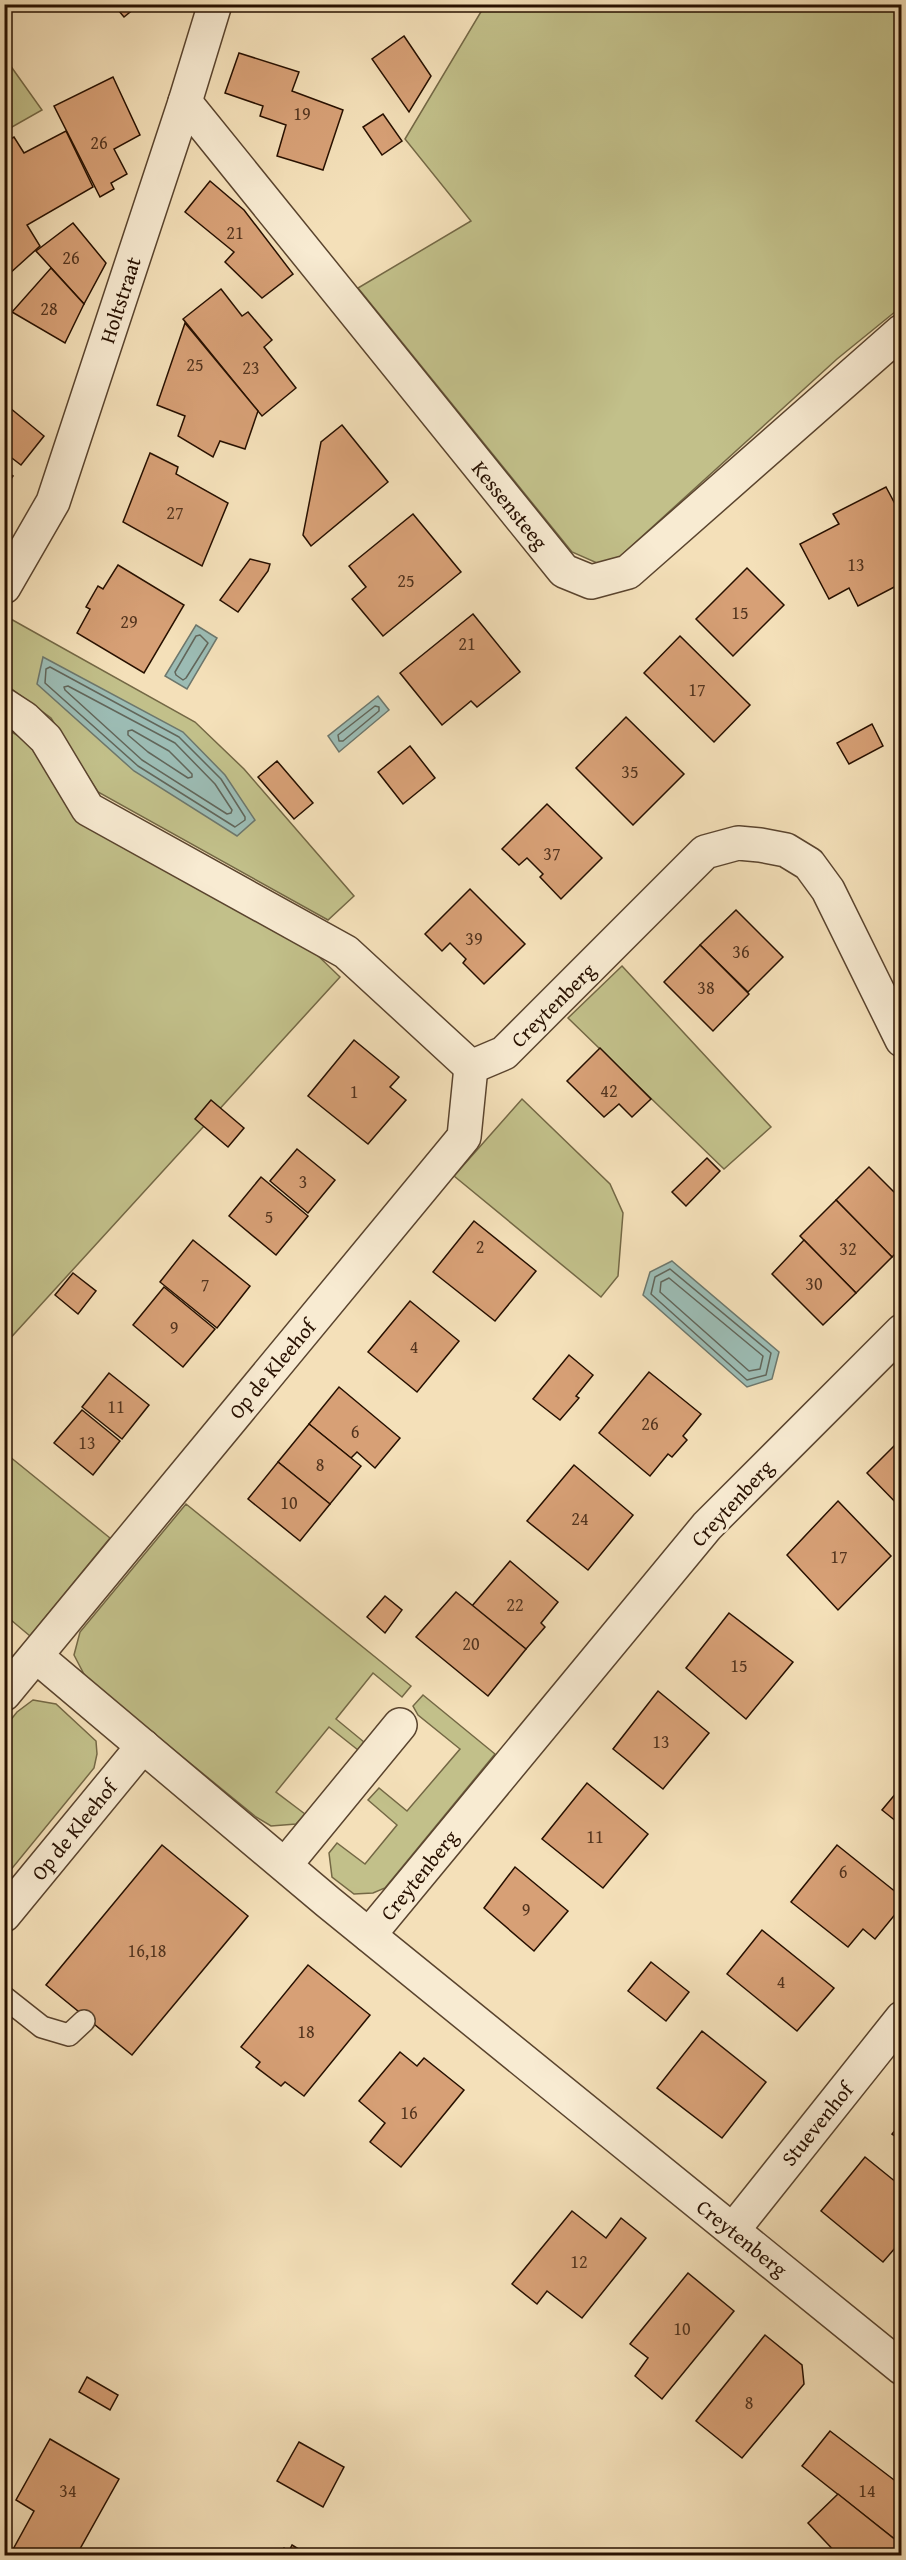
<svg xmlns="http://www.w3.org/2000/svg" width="906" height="2560" font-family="'Gentium Book Plus',serif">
<rect width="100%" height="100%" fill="#f4e0b9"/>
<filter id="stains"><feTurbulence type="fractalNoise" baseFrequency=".00333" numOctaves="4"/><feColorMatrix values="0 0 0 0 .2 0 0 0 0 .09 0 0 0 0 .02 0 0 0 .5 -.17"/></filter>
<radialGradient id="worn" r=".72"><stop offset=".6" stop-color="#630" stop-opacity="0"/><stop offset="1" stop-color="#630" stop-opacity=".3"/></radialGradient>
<g fill="#c2c08a" stroke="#746845" stroke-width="1.5">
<polygon points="898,4 901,11 901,307 837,359 615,561 597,563 572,552 358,288 471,221 405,139 485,5"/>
<polygon points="5,58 42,110 5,131 4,131"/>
<polygon points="9,618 195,722 244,769 354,896 328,920 98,792 51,718 5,684 4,626"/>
<polygon points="5,728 27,741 76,816 312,950 340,977 5,1344"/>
<polygon points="622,966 771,1127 724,1169 568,1018"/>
<polygon points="522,1099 610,1184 623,1213 618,1276 601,1297 454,1176"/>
<polygon points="4,1452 110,1538 30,1636 5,1615"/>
<polygon points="186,1504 411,1686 402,1697 373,1673 336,1719 364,1742 358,1750 329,1727 276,1792 305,1814 296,1824 271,1826 256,1817 86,1678 74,1655 80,1632"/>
<polygon points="423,1695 495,1754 385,1888 373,1893 354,1894 332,1877 329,1853 337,1843 365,1864 397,1825 368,1800 379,1788 407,1811 460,1749 418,1715 413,1706"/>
<polygon points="33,1700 56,1704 96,1741 97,1754 94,1768 5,1877 5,1727 17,1712"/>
</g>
<g fill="#9cbcb4" stroke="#6d776c" stroke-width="1.5">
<polygon points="196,625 217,638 187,689 165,676"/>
<polygon points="43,657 183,732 225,775 255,820 237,836 134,771 37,684"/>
<polygon points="378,696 389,710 339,752 328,736"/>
<polygon points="672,1261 779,1352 772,1379 747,1387 643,1295 650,1272"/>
</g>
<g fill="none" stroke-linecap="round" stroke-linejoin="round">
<g stroke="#62665a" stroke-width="1.5">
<polygon points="200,635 208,643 186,678 183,680 176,675 175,672 196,636"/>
<polygon points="50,667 179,737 221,779 245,817 245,820 235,827 138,766 45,683 46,669"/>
<polygon points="68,686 175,743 215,784 232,810 231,813 227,814 142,760 65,690 64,687"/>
<polygon points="375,706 379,707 379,711 343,741 339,741 338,735"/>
<polygon points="132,730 169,751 192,774 192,777 188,778 148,752 128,735 128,731"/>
<polygon points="670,1269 771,1353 766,1375 747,1380 651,1294 655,1277"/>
<polygon points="669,1278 763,1356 760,1369 749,1371 660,1292 661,1282"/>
</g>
</g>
<g fill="#d7a076" stroke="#271000" stroke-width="1.5">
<polygon points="113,4 140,4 124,17"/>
<polygon points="404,36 431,76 409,112 372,59"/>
<polygon points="239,53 299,72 292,91 343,110 323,170 277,156 286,125 260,116 263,106 225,93"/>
<polygon points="113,77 140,135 114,149 127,174 111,183 114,189 100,197 54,106"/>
<polygon points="383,114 402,141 382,155 363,127"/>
<polygon points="66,131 93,187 27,225 40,246 8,275 4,270 4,143 14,137 24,153"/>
<polygon points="210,181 244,210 293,274 262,298 225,262 234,252 185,212"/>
<polygon points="73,223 106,263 84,304 36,251"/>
<polygon points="51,268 84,304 65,343 12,312"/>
<polygon points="221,289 242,316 248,312 272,340 264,347 296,388 262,416 183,319"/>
<polygon points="185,323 258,411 245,449 220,441 213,457 178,436 185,416 157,405"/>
<polygon points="4,403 44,436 21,465 4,452"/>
<polygon points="342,425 388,482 311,546 303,535 321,442"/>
<polygon points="150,453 178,467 176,474 228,503 202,566 123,522"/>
<polygon points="4,470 13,476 4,489"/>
<polygon points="886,487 902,517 902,583 858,606 849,588 829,599 800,544 839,524 833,514"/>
<polygon points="413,514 461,572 383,636 352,599 366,587 349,566"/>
<polygon points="250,559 270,564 268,571 238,612 220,600"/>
<polygon points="118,565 184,605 144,673 77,633 90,609 86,607 98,586 103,589"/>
<polygon points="747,568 784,605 733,656 696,619"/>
<polygon points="473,614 520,672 477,707 471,701 442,725 400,673"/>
<polygon points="680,636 750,705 714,742 644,673"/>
<polygon points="626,717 684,774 633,825 576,768"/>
<polygon points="872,724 883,746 849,764 837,743"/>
<polygon points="410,746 435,778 403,804 378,772"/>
<polygon points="277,761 313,803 294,819 258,777"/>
<polygon points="547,804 602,858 561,899 540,877 543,874 527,858 519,865 502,849"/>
<polygon points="470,889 525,944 484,984 463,963 466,959 450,943 442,951 425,934"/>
<polygon points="736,910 783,957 748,992 700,945"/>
<polygon points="700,945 749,994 713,1031 664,982"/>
<polygon points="354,1040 399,1077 390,1087 406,1100 368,1144 308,1096"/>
<polygon points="600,1048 651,1099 632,1117 619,1104 604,1117 567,1081"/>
<polygon points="211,1100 244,1128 228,1147 195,1119"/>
<polygon points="297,1149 335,1180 308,1213 270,1181"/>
<polygon points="707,1158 720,1171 686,1206 672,1192"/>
<polygon points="869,1167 902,1200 902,1247 892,1257 836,1200"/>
<polygon points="261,1177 308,1216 276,1255 229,1216"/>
<polygon points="836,1200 892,1257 856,1293 800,1236"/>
<polygon points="474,1221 536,1271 495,1321 433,1272"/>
<polygon points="193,1240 250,1286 217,1328 160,1282"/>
<polygon points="804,1240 856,1293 823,1325 772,1274"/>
<polygon points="73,1273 96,1291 78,1314 55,1295"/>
<polygon points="164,1287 215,1329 183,1367 133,1325"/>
<polygon points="410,1301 459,1341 417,1392 368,1352"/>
<polygon points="569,1355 593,1375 576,1396 579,1398 560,1420 533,1399"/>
<polygon points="649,1372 701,1414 683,1436 687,1440 672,1457 668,1454 650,1476 599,1433"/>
<polygon points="109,1373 149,1405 122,1439 82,1407"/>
<polygon points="339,1387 400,1438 375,1468 357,1452 351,1458 309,1424"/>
<polygon points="82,1410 120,1441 93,1475 54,1443"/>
<polygon points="309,1424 361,1466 330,1504 278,1462"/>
<polygon points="902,1438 902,1509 867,1473"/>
<polygon points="278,1462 330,1504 300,1541 248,1499"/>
<polygon points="574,1465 633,1515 588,1570 527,1521"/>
<polygon points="838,1501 891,1556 838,1610 787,1555"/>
<polygon points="510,1561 558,1602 541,1623 545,1627 526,1649 472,1606"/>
<polygon points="456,1592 526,1649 488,1696 416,1637"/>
<polygon points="385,1596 402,1610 385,1633 367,1617"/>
<polygon points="729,1613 793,1662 746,1719 686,1668"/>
<polygon points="658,1691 709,1733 663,1789 613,1749"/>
<polygon points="587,1783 648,1834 603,1888 542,1839"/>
<polygon points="902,1786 902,1826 882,1810"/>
<polygon points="162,1845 248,1916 132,2055 46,1985"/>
<polygon points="837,1845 902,1897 902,1906 875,1939 863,1929 848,1947 791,1902"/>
<polygon points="515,1867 568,1911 534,1951 484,1908"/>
<polygon points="762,1930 834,1988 797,2031 727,1974"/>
<polygon points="651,1962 689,1992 666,2021 628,1991"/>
<polygon points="308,1965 370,2015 304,2096 285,2082 281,2086 256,2067 260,2062 241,2047"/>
<polygon points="702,2031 766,2082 722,2138 657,2088"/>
<polygon points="400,2052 417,2066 424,2058 464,2090 401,2167 370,2142 385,2123 359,2101"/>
<polygon points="902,2122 902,2141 892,2134"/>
<polygon points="865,2157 902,2187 902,2240 883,2262 821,2211"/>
<polygon points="572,2211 606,2238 621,2218 646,2238 582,2318 547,2291 537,2304 512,2284"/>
<polygon points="688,2273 734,2311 662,2399 635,2376 648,2358 630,2344"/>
<polygon points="765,2335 802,2365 804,2384 742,2458 696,2421"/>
<polygon points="87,2377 118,2395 110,2410 79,2392"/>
<polygon points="830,2431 902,2486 902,2545 802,2466"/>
<polygon points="50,2439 119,2479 76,2556 15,2556 11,2553 34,2511 16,2500"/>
<polygon points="299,2442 344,2467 323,2507 277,2481"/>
<polygon points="838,2494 902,2545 902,2556 839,2556 808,2523"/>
<polygon points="292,2545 310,2556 280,2556 284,2548 289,2551"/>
</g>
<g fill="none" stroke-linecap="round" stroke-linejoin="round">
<g stroke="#5a442e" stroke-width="24">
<polyline id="service" points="4,1997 42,2027 69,2035 84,2021"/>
</g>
<g stroke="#5a442e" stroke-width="36">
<g id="minor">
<polyline points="185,102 564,571 591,582 628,572 902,331"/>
<polyline points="4,587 53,502 185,102 215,4"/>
<polyline points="4,705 24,718 46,739 88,809 346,952 471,1067"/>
<polyline points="471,1067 504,1053 705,852 738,843 760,845 786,850 809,864 828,890 902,1040"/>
<polyline points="36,1656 328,1902 902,2368"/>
<polyline points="4,1694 464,1137 471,1067"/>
<polyline points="285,1865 400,1725"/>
<polyline points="4,1915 143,1746"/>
<polyline points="369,1935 707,1526 902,1331"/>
<polyline points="733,2230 902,2018"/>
</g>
</g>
<use href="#service" stroke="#f8ebd2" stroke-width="21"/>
<use href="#minor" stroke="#f8ebd2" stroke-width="33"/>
</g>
<g text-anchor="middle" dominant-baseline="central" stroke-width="6" stroke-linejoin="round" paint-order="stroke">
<g font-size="18" fill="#53341e">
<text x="302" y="113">19</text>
<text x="99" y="142">26</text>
<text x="235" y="232">21</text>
<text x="71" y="257">26</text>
<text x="49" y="308">28</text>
<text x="195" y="364">25</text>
<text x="251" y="367">23</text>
<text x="175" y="512">27</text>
<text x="856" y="564">13</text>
<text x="406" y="580">25</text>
<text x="740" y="612">15</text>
<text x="129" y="621">29</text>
<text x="467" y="643">21</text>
<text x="697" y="689">17</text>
<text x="630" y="771">35</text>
<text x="552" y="853">37</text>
<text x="474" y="938">39</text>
<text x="741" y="951">36</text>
<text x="706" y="987">38</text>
<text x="609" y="1090">42</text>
<text x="354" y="1091">1</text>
<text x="303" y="1181">3</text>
<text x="269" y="1216">5</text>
<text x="480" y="1246">2</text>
<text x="848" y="1248">32</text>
<text x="814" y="1283">30</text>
<text x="205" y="1284">7</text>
<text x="174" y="1327">9</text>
<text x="414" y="1346">4</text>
<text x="116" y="1406">11</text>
<text x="650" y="1423">26</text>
<text x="355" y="1431">6</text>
<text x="87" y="1442">13</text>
<text x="320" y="1464">8</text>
<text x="289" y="1502">10</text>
<text x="580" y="1518">24</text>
<text x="839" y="1556">17</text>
<text x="515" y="1604">22</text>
<text x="471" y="1643">20</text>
<text x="739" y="1665">15</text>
<text x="661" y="1741">13</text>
<text x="595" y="1836">11</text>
<text x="843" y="1871">6</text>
<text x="526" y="1909">9</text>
<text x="147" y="1950">16,18</text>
<text x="781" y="1981">4</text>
<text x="306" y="2031">18</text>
<text x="409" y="2112">16</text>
<text x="579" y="2261">12</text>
<text x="682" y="2328">10</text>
<text x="749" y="2402">8</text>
<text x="68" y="2490">34</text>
<text x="867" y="2490">14</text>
</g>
<g font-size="21" fill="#271000" stroke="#f8ebd2">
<text transform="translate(120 300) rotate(-72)">Holtstraat</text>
<text transform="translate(510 505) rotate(51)">Kessensteeg</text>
<text transform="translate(553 1005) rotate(-45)">Creytenberg</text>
<text transform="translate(272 1369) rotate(-50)">Op de Kleehof</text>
<text transform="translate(732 1503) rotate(-47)">Creytenberg</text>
<text transform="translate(74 1830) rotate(-51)">Op de Kleehof</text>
<text transform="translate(419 1875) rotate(-51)">Creytenberg</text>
<text transform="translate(817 2124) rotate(-51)">Stuevenhof</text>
<text transform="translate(742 2238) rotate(39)">Creytenberg</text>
</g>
</g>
<rect width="906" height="2560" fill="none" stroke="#f4e0b9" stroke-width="24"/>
<rect x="6" y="6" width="894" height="2548" fill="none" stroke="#271000" stroke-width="3"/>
<rect x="12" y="12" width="882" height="2536" fill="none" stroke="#271000" stroke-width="1.5"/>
<rect width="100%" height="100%" filter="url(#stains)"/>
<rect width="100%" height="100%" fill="url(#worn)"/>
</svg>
